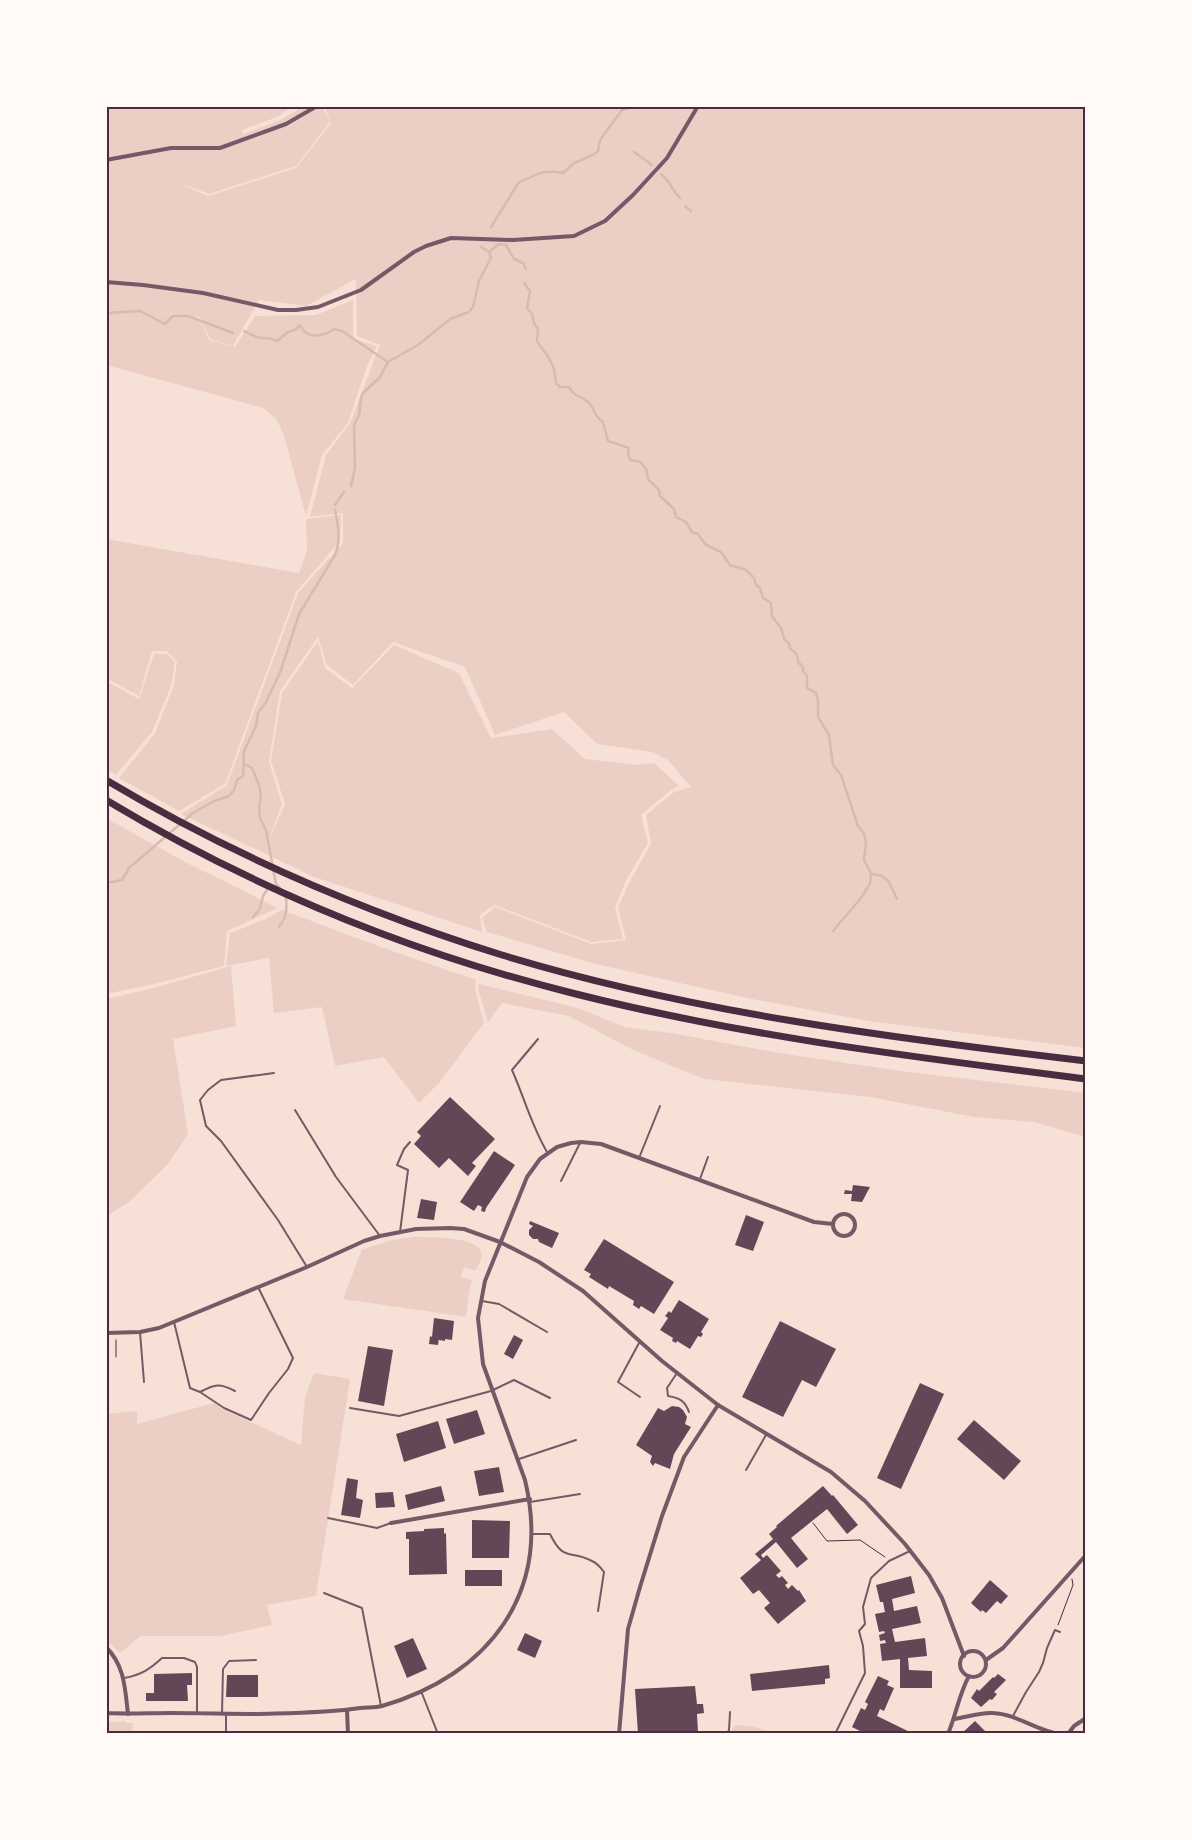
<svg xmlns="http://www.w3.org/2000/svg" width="1192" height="1840" font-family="'Fira Sans',sans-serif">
<rect width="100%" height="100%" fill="#f7e1d7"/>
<g fill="#ebcfc5">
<polygon points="106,106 294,106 277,117 242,130 243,134 278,121 304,106 322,106 330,122 296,166 209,194 175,181 208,196 296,168 331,123 324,106 1086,106 1086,1048 868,1021 747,998 596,964 487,932 482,918 495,907 591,944 626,940 618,907 630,881 651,844 646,815 674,792 691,787 668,760 652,752 597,744 564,712 495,735 465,667 393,642 353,685 327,665 318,637 280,691 269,762 282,804 268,842 285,804 271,761 282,693 318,641 325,668 352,688 394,645 459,673 491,738 552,729 585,759 638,765 654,763 679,786 671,790 641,815 648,843 626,880 615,908 623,939 592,942 494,905 480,915 482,932 314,877 181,814 227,785 298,593 343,543 343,513 310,517 326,455 350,423 380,345 357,336 356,279 306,306 259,300 233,346 210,339 199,317 160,312 199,319 209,340 235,347 255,316 316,315 353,300 353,339 377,346 367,366 348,423 322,455 306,516 284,436 277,420 263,408 106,365"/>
<polygon points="341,515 340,541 296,592 225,784 179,811 119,778 155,733 174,685 177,661 167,651 152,651 139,696 106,678 106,650 108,646 106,643 106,539 299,573 307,551 306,519"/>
<polygon points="154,654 167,654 175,662 171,686 152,732 116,775 106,769 106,681 139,699"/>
<polygon points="106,818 189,864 278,908 227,931 224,966 150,985 106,994"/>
<polygon points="282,910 381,947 476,980 475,990 484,1023 440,1082 419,1103 384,1057 335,1066 322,1007 274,1013 269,958 226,966 230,933 266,919"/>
<polygon points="231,966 236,1026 173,1039 188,1134 168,1164 130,1201 106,1217 106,999 150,989"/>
<polygon points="479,984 578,1008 624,1027 671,1033 779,1053 901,1071 1086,1093 1086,1137 1034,1122 974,1117 870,1097 704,1079 633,1050 569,1016 502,1003 488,1022 478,989"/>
<path d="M413 1237C426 1237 477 1236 481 1252 483 1258 478 1266 475 1271L464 1267 461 1277 472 1280 469 1294 466 1317 343 1299 361 1252V1250L388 1241Z"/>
<polygon points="314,1373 350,1379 316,1596 267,1605 272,1625 220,1636 141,1636 120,1653 106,1640 106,1414 137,1411 137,1424 214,1403 222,1409 301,1445 305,1397"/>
<polygon points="126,1721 126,1723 133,1723 132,1734 110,1734 107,1722"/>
<polygon points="740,1725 755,1727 768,1731 767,1734 730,1734 734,1726"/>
</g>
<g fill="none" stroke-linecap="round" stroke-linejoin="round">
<g stroke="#dcb8b0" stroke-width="2.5">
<polyline points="634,152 652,165"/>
<path d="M661 174C670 181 672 190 680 198"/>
<polyline points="685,206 691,211"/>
<path d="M491 227 519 182C539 175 539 169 563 173L574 163 593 155 598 151 600 140 622 110 636 106"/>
<polyline points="489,252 499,244 506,245 514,259 523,263 526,269"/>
<path d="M524 283 530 291 527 308 532 314 534 323 538 329 537 341 549 358 554 369 556 383 560 387H569C577 400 580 394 588 402 596 409 593 416 603 422L608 441 629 448 628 456 631 460 640 462 646 469 648 479 659 490 660 496 674 509 676 517 686 522 692 532 698 534 706 545 721 552 730 565 746 570 754 578 756 585 760 588 763 598 771 603 772 616 781 628 784 639 789 643 790 649C796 652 798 655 798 662L803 667V671L807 676V688L816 693 818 701V717L829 735 833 765 841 775 858 826 864 834 866 842 864 860 871 873 870 884 861 898 833 931"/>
<polyline points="106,313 140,311 165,324 173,316 188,316 233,333"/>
<path d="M244 331C248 333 252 335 256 337 266 340 266 335 277 341L288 332 297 329 299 325C301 327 303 330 305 332 315 339 325 335 334 329L342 331 388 362"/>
<polyline points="351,486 355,468 354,425 359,415 361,398 363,393 380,377 388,362 418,345 450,319 469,312 473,307 479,281 491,258 489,252 481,247"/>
<polyline points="335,505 344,492"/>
<polyline points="244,764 252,768 259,785 261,796 259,807 260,818 266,830 276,884 280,888"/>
<polyline points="872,874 882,876 889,882 897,899"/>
<path d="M106 883 122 880 129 868 193 813 214 801 229 796 234 790 237 780 243 776 244 751 256 726 258 713 266 702 281 670 299 614 335 555C341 539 338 526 335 510"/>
<polyline points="253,917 260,909 263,896 268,888"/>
<path d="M279 927C287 917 287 909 286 896"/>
</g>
</g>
<g fill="#644757">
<polygon points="450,1097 495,1139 472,1163 476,1166 468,1176 449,1158 439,1168 414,1144 421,1136 417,1132"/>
<polygon points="494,1151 515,1165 486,1208 485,1212 481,1211 482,1207 478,1205 474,1211 460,1202"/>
<polygon points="853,1185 870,1187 862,1202 851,1201 852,1194 844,1194 845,1190 852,1191"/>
<polygon points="421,1199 437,1202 434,1220 417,1218"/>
<polygon points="746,1215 764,1222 753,1251 735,1245"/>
<polygon points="530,1221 559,1233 552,1248 539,1242 538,1239 533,1239 529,1235 529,1230 533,1226 529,1224"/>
<polygon points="604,1239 674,1282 654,1314 641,1306 639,1309 633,1305 634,1301 609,1286 608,1289 589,1277 591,1274 584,1270"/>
<polygon points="679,1300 709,1319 701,1332 703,1334 701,1337 698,1336 690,1349 677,1341 676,1343 672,1341 673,1338 660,1330 668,1318 665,1316 669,1311 671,1313"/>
<polygon points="434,1318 454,1321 452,1340 445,1339 445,1341 439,1340 439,1338 438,1345 429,1344 430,1336 432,1337"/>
<polygon points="780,1321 836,1349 816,1387 802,1380 783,1417 742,1397"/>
<polygon points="514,1335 523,1340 513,1359 504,1354"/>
<polygon points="368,1346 393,1350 384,1406 358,1401"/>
<polygon points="920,1383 944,1394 901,1489 877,1478"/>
<polygon points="672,1406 679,1407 683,1410 687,1417 685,1424 691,1427 674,1454 670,1469 655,1463 653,1466 650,1462 652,1456 636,1445 658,1408 664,1411"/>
<polygon points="477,1410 485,1434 454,1444 446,1419"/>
<polygon points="974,1420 1021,1461 1004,1480 957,1439"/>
<polygon points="438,1421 446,1448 404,1462 396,1434"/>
<polygon points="499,1467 504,1492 479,1496 474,1471"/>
<polygon points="347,1478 358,1480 356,1498 363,1500 360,1518 341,1515"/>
<polygon points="441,1486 445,1501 408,1510 405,1495"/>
<polygon points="823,1486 832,1496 833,1495 858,1525 847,1534 827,1509 791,1538 808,1559 797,1568 776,1542 761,1555 763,1558 767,1555 781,1571 776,1575 779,1578 782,1576 788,1583 785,1585 788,1589 792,1585 798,1591 799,1590 806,1601 778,1624 764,1608 770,1603 759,1590 753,1594 740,1578 761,1560 755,1554 773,1539 769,1534 777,1527 776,1526"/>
<polygon points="393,1492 395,1507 376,1508 375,1493"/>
<polygon points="472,1520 510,1521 509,1558 472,1558"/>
<polygon points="444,1528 444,1534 446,1533 447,1574 409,1575 409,1539 406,1539 406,1532 424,1531 424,1529"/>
<rect x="465" y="1570" width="37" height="16"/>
<polygon points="911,1576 915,1593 892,1599 894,1611 917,1606 921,1623 892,1629 895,1642 925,1638 927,1656 908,1658 909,1670 932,1671 932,1688 900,1688 900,1659 882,1661 880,1644 886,1643 885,1640 880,1641 879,1635 885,1633 884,1631 879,1632 875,1614 885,1612 883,1602 880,1602 876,1585"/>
<polygon points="990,1580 1008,1596 1001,1604 997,1601 986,1613 982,1610 981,1612 971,1603"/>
<polygon points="525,1633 542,1641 535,1658 517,1650"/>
<polygon points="413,1638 427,1669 407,1678 394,1646"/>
<polygon points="829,1665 830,1678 825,1679 825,1684 752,1691 750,1674"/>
<polygon points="192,1673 192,1685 187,1685 188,1701 146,1701 146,1693 154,1693 154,1674"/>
<polygon points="998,1674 1006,1680 994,1692 997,1694 992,1700 990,1699 981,1707 971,1698 977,1689 979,1691 993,1677 994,1678"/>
<polygon points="227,1675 258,1675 258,1697 226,1697"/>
<polygon points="878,1676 889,1681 887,1685 894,1688 884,1711 880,1709 877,1716 914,1734 866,1734 852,1727 861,1708 865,1710 868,1704 865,1702"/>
<polygon points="695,1686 697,1704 703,1704 704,1713 697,1714 698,1732 638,1734 635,1689"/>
<polygon points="975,1721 985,1731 982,1734 961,1734"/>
</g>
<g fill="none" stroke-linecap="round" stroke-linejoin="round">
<g stroke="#4a2c40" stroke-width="1">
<polyline points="116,1357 116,1340"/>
<polyline points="813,1523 827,1541 860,1540 885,1557"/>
<polyline points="1058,1625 1073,1585 1072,1579"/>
</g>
<g stroke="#755966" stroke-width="2">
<path d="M538 1039 512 1070C524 1097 532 1127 547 1152"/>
<polyline points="274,1073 221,1080 208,1090 200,1100 206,1126 221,1141 278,1220 307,1267"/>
<polyline points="295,1110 336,1177 380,1236"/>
<polyline points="639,1158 660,1106"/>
<polyline points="700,1179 708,1157"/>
<polyline points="561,1181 580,1143"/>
<polyline points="400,1232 408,1170 397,1165 404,1149 410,1142"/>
<polyline points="482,1301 499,1304 547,1332"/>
<path d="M174 1322 190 1388 200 1392C215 1384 220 1383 235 1391"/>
<polyline points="140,1332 144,1382"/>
<polyline points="639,1343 618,1382 640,1397"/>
<path d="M677 1373 667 1388 668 1396C680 1398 685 1401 689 1412"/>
<polyline points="200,1392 224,1408 251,1420 269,1393 288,1369 293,1358 258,1287"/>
<polyline points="350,1408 399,1416 491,1391 514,1380 550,1398"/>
<polyline points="519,1459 576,1440"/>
<polyline points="746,1470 766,1435"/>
<polyline points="530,1502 580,1494"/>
<polyline points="328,1518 377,1528 391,1523"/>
<path d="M532 1534H550C564 1563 570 1549 592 1561 597 1563 601 1568 604 1572L598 1611"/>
<polyline points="324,1593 362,1608 381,1706"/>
<path d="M124 1678C141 1675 150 1669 162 1658H184L195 1662 197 1667V1712"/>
<polyline points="421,1691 438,1734"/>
<polyline points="222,1714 223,1669 229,1661 256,1660"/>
<polyline points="1013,1716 1026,1692 1039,1672 1043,1663 1047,1648 1055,1630 1060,1632"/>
<polyline points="173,1732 226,1732 226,1714"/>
<polyline points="727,1734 729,1730 730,1712"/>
<polyline points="835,1734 865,1673 863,1646 859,1631 865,1624 863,1607 871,1578 889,1561 910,1551"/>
</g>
<g stroke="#755966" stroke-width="4">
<polyline points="106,160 171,148 220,148 286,124 317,106"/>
<polyline points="106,282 143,285 203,293 278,310 296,310 318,307 361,290 414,252 426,246 451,238 513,240 574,236 605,221 633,195 667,158 698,106"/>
<circle cx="844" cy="1225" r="11"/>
<polyline points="106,1333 140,1332 159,1328 307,1267 364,1241 380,1236 416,1229 450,1228 464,1229 500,1242 539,1262 583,1291 662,1361 718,1405 831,1472 865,1501 905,1544 929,1575 942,1598 964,1656"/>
<polyline points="391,1523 530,1499"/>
<path d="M106 1647C125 1666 125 1689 128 1714"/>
<circle cx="973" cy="1664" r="13"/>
<polyline points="986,1660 1003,1648 1086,1555"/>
<polyline points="347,1710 348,1734"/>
<path d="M106 1713C128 1714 149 1713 171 1713 200 1713 229 1714 258 1714 292 1713 326 1713 360 1708 367 1707 375 1708 382 1706 489 1675 552 1593 525 1480L483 1364 478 1318 485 1281 527 1177 540 1159 557 1147 571 1143 581 1142 601 1144 814 1222 833 1224"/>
<path d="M955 1719C967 1717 981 1712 993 1713 1017 1714 1037 1731 1060 1734"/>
<polyline points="619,1734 628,1629 640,1587 662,1516 684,1457 718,1405"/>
<path d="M948 1734C956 1715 959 1694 969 1676"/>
<polyline points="1068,1734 1074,1726 1086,1718"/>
</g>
<g stroke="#4a2c40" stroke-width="7">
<path d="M106 780C230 854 364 912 502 955 689 1012 892 1038 1086 1061"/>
<path d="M106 800C251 887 408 952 572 993 741 1036 913 1057 1086 1079"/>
</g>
</g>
<rect width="1192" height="1840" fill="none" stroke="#fffaf5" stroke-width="215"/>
<rect x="108" y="108" width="976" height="1624" fill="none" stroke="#4a2c40" stroke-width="2"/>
</svg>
